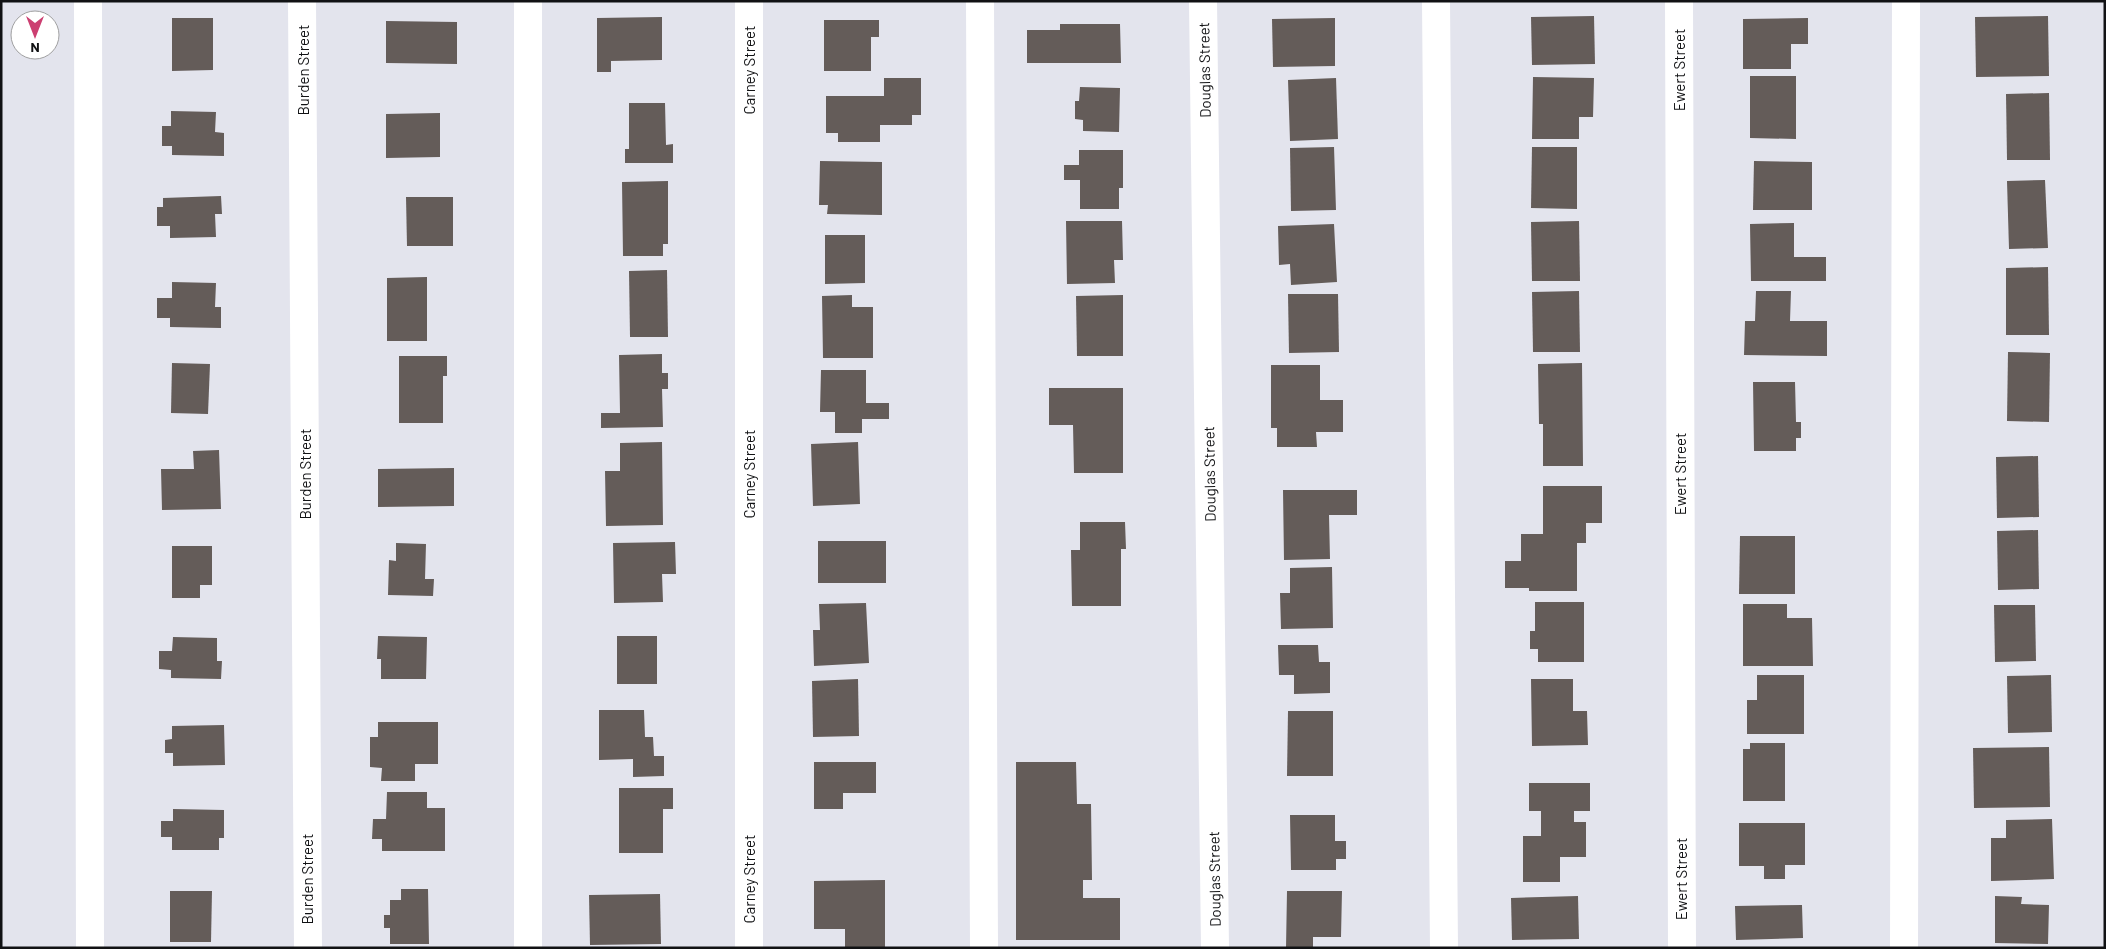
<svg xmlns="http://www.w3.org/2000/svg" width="2106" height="949" font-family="Barlow,sans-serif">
<rect width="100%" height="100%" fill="#e3e4ed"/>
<g fill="#645c59">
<polygon points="1594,16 1595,64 1532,65 1531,17"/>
<polygon points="2048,16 2049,76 1976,77 1975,17"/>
<polygon points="662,17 662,60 611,61 611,72 597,72 597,18"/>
<polygon points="172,18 213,18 213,70 172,71"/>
<polygon points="1335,18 1335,66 1273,67 1272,19"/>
<polygon points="1808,18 1808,44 1791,44 1791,69 1743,69 1743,19"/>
<polygon points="824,20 879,20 879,37 871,37 871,71 824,71"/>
<polygon points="386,21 457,22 457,64 386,63"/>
<polygon points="1060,24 1120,24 1121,63 1027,63 1027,30 1060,30"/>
<polygon points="1750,76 1796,76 1796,139 1750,138"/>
<polygon points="1533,77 1594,78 1593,117 1579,117 1579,139 1532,139"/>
<polygon points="884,78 921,78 921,115 912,115 912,125 880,125 880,142 838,142 838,133 826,133 826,96 884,96"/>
<polygon points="1336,78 1338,139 1290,141 1288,80"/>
<polygon points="1080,87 1120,88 1119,132 1083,131 1083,120 1075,119 1075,101 1079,101"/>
<polygon points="2049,93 2050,160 2007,160 2006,94"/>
<polygon points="629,103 665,103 666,145 673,144 673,163 625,163 625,149 629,149"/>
<polygon points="171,111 216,112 215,132 224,133 224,156 172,155 172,146 162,146 162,126 171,126"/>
<polygon points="440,113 440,157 386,158 386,114"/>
<polygon points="1334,147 1336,210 1291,211 1290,148"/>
<polygon points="1532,147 1577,147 1577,209 1531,208"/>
<polygon points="1079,150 1123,150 1123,188 1119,188 1119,209 1080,209 1080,180 1064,180 1064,165 1079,165"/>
<polygon points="820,161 882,162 882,215 827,214 828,205 819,205"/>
<polygon points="1754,161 1812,162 1812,210 1753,210"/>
<polygon points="2045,180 2048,248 2009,249 2007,181"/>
<polygon points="668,181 668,244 663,244 663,256 623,256 622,182"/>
<polygon points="221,196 222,214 215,214 216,237 170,238 170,226 157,226 157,207 163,207 163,198"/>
<polygon points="406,197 453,197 453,246 407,246"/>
<polygon points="1066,221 1122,221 1123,260 1114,260 1115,283 1067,284"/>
<polygon points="1579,221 1580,281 1532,281 1531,222"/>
<polygon points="1794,223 1794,257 1826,257 1826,281 1751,281 1750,224"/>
<polygon points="1334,224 1337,282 1291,285 1290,264 1279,265 1278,226"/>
<polygon points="825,235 865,235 865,283 825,284"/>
<polygon points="2048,267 2049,335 2006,335 2006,268"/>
<polygon points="667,270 668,337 630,337 629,271"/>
<polygon points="427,277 427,341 387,341 387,278"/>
<polygon points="172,282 216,283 215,307 221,307 221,328 170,327 170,318 157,318 157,298 172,298"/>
<polygon points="1579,291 1580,352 1533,352 1532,292"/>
<polygon points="1756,291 1791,291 1790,321 1827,321 1827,356 1744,355 1745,321 1755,321"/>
<polygon points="1288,294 1338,294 1339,352 1289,353"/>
<polygon points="852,295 852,307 873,307 873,358 823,358 822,296"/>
<polygon points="1123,295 1123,356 1077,356 1076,296"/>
<polygon points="2008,352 2050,353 2049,422 2007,421"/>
<polygon points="662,354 662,373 668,373 668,389 662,389 663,427 601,428 601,413 620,413 619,355"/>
<polygon points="399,356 447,356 447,376 443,376 443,423 399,423"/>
<polygon points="172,363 210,364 208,414 171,413"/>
<polygon points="1582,363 1583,466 1543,466 1543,424 1539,424 1538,364"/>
<polygon points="1271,365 1320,365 1320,400 1343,400 1343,432 1316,432 1317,447 1277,447 1277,428 1271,428"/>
<polygon points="821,370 866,370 866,403 889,403 889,419 862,419 862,433 835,433 835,412 820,412"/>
<polygon points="1753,382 1795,382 1796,422 1801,422 1801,438 1796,438 1796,451 1754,451"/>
<polygon points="1049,388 1123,388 1123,473 1074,473 1073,425 1049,425"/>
<polygon points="662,442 663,525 606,526 605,471 620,471 620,443"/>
<polygon points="858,442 860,504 813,506 811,444"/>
<polygon points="219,450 221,509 162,510 161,469 194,469 193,451"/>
<polygon points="2038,456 2039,517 1997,518 1996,457"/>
<polygon points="454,468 454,506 378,507 378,469"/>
<polygon points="1543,486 1602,486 1602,523 1586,523 1586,543 1577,543 1577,591 1529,591 1529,588 1505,588 1505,561 1521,561 1521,534 1543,534"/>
<polygon points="1283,490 1357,490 1357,515 1329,515 1330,559 1284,560"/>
<polygon points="1080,522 1125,522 1126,549 1121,549 1121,606 1072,606 1071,550 1080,550"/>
<polygon points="2038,530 2039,589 1998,590 1997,531"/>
<polygon points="1740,536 1795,536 1795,594 1739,594"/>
<rect x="818" y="541" width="68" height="42"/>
<polygon points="675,542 676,574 662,574 663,602 614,603 613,543"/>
<polygon points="396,543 426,544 425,579 434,579 433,596 388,595 389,560 396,561"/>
<polygon points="172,546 212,546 212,585 200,585 200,598 172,598"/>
<polygon points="1332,567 1333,628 1281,629 1280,593 1290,593 1290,568"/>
<polygon points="1535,602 1584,602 1584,662 1538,662 1538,649 1530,649 1530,631 1535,631"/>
<polygon points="866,603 869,663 814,666 813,630 820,630 819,604"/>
<polygon points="1743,604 1787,604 1787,618 1812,618 1813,666 1743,666"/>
<polygon points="1994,605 2035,605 2036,661 1995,662"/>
<polygon points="378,636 427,637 426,679 381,679 381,659 377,659"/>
<rect x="617" y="636" width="40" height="48"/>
<polygon points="173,637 217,638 217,661 222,661 221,679 171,678 171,670 159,669 159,651 172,651"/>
<polygon points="1278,645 1318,645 1319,662 1330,662 1330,693 1294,694 1294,675 1279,675"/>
<polygon points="1757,675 1804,675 1804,734 1747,734 1747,700 1757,700"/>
<polygon points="2051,675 2052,732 2008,733 2007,676"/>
<polygon points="858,679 859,736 813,737 812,681"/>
<polygon points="1531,679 1573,679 1573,711 1587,711 1588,745 1532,746"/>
<polygon points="599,710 644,710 645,737 653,737 654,756 664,756 664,776 633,777 633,759 599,760"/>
<polygon points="1288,711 1333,711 1333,776 1287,776"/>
<polygon points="378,722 438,722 438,764 415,764 415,781 381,781 382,768 370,767 370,737 378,737"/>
<polygon points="224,725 225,765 173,766 173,753 165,753 165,740 172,739 172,726"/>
<polygon points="1750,743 1785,743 1785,801 1743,801 1743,749 1750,749"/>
<polygon points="2049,747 2050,807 1974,808 1973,748"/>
<polygon points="814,762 876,762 876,793 843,793 843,809 814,809"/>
<polygon points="1016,762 1076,762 1077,804 1091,804 1092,880 1083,880 1083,898 1120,898 1120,940 1016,940"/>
<polygon points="1529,783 1590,783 1590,811 1574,811 1574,822 1586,822 1586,857 1560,857 1560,882 1523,882 1523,836 1541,836 1541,811 1529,811"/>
<polygon points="619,788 673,788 673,809 663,809 663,853 619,853"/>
<polygon points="387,792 427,792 427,808 445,808 445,851 382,851 382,839 372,839 373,819 386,819"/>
<polygon points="173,809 224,810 224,838 219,838 219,850 172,850 172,837 161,837 161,821 173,821"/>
<polygon points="1290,815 1335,815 1335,841 1346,841 1346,859 1336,859 1336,870 1291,870"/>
<polygon points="2052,819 2054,879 1991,881 1991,838 2006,838 2006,820"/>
<polygon points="1739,823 1805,823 1805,865 1785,865 1785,879 1764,879 1764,866 1739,866"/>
<polygon points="885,880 885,948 845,948 845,929 814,929 814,881"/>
<polygon points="401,889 428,889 429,944 390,944 390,928 384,928 384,915 390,915 390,900 401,900"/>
<polygon points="170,891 212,891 211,942 170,942"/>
<polygon points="1287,891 1342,891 1341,937 1313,937 1313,948 1286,948"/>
<polygon points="660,894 661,944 590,945 589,895"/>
<polygon points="1578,896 1579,939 1512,940 1511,898"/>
<polygon points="1995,896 2022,897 2021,904 2049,905 2048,944 1995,943"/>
<polygon points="1802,905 1803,938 1736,940 1735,906"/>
</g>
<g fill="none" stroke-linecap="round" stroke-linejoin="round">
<g stroke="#fff" stroke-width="28">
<polyline points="88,1 90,948"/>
<polyline points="302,1 308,948"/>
<polyline points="749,1 749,948"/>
<polyline points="980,1 984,948"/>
<polyline points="1203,1 1215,948"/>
<polyline points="1436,1 1444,948"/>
<polyline points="1679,1 1682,948"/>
<polyline points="528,948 528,1"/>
<polyline points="1904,948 1906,1"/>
</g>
</g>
<g text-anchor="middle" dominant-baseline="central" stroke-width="5" stroke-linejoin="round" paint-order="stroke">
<g font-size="15" fill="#111214" stroke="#fff">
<text transform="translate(303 70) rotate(-90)">Burden Street</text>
<text transform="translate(749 70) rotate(-90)">Carney Street</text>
<text transform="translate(1204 70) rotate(-91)">Douglas Street</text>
<text transform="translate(1679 70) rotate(-90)">Ewert Street</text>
<text transform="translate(305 474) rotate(-90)">Burden Street</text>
<text transform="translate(749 474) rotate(-90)">Carney Street</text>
<text transform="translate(1209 474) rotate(-91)">Douglas Street</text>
<text transform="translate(1680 474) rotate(-90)">Ewert Street</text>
<text transform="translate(307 879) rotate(-90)">Burden Street</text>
<text transform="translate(749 879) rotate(-90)">Carney Street</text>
<text transform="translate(1214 879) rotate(-91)">Douglas Street</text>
<text transform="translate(1681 879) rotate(-90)">Ewert Street</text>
</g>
</g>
<rect width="2106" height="949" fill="none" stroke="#111214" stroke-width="5"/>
<g transform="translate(35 35) rotate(180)"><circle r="24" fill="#ffffff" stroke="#a0a0a1"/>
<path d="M0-4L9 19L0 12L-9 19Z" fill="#cc3f71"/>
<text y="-8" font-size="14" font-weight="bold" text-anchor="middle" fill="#111214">N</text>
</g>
</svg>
